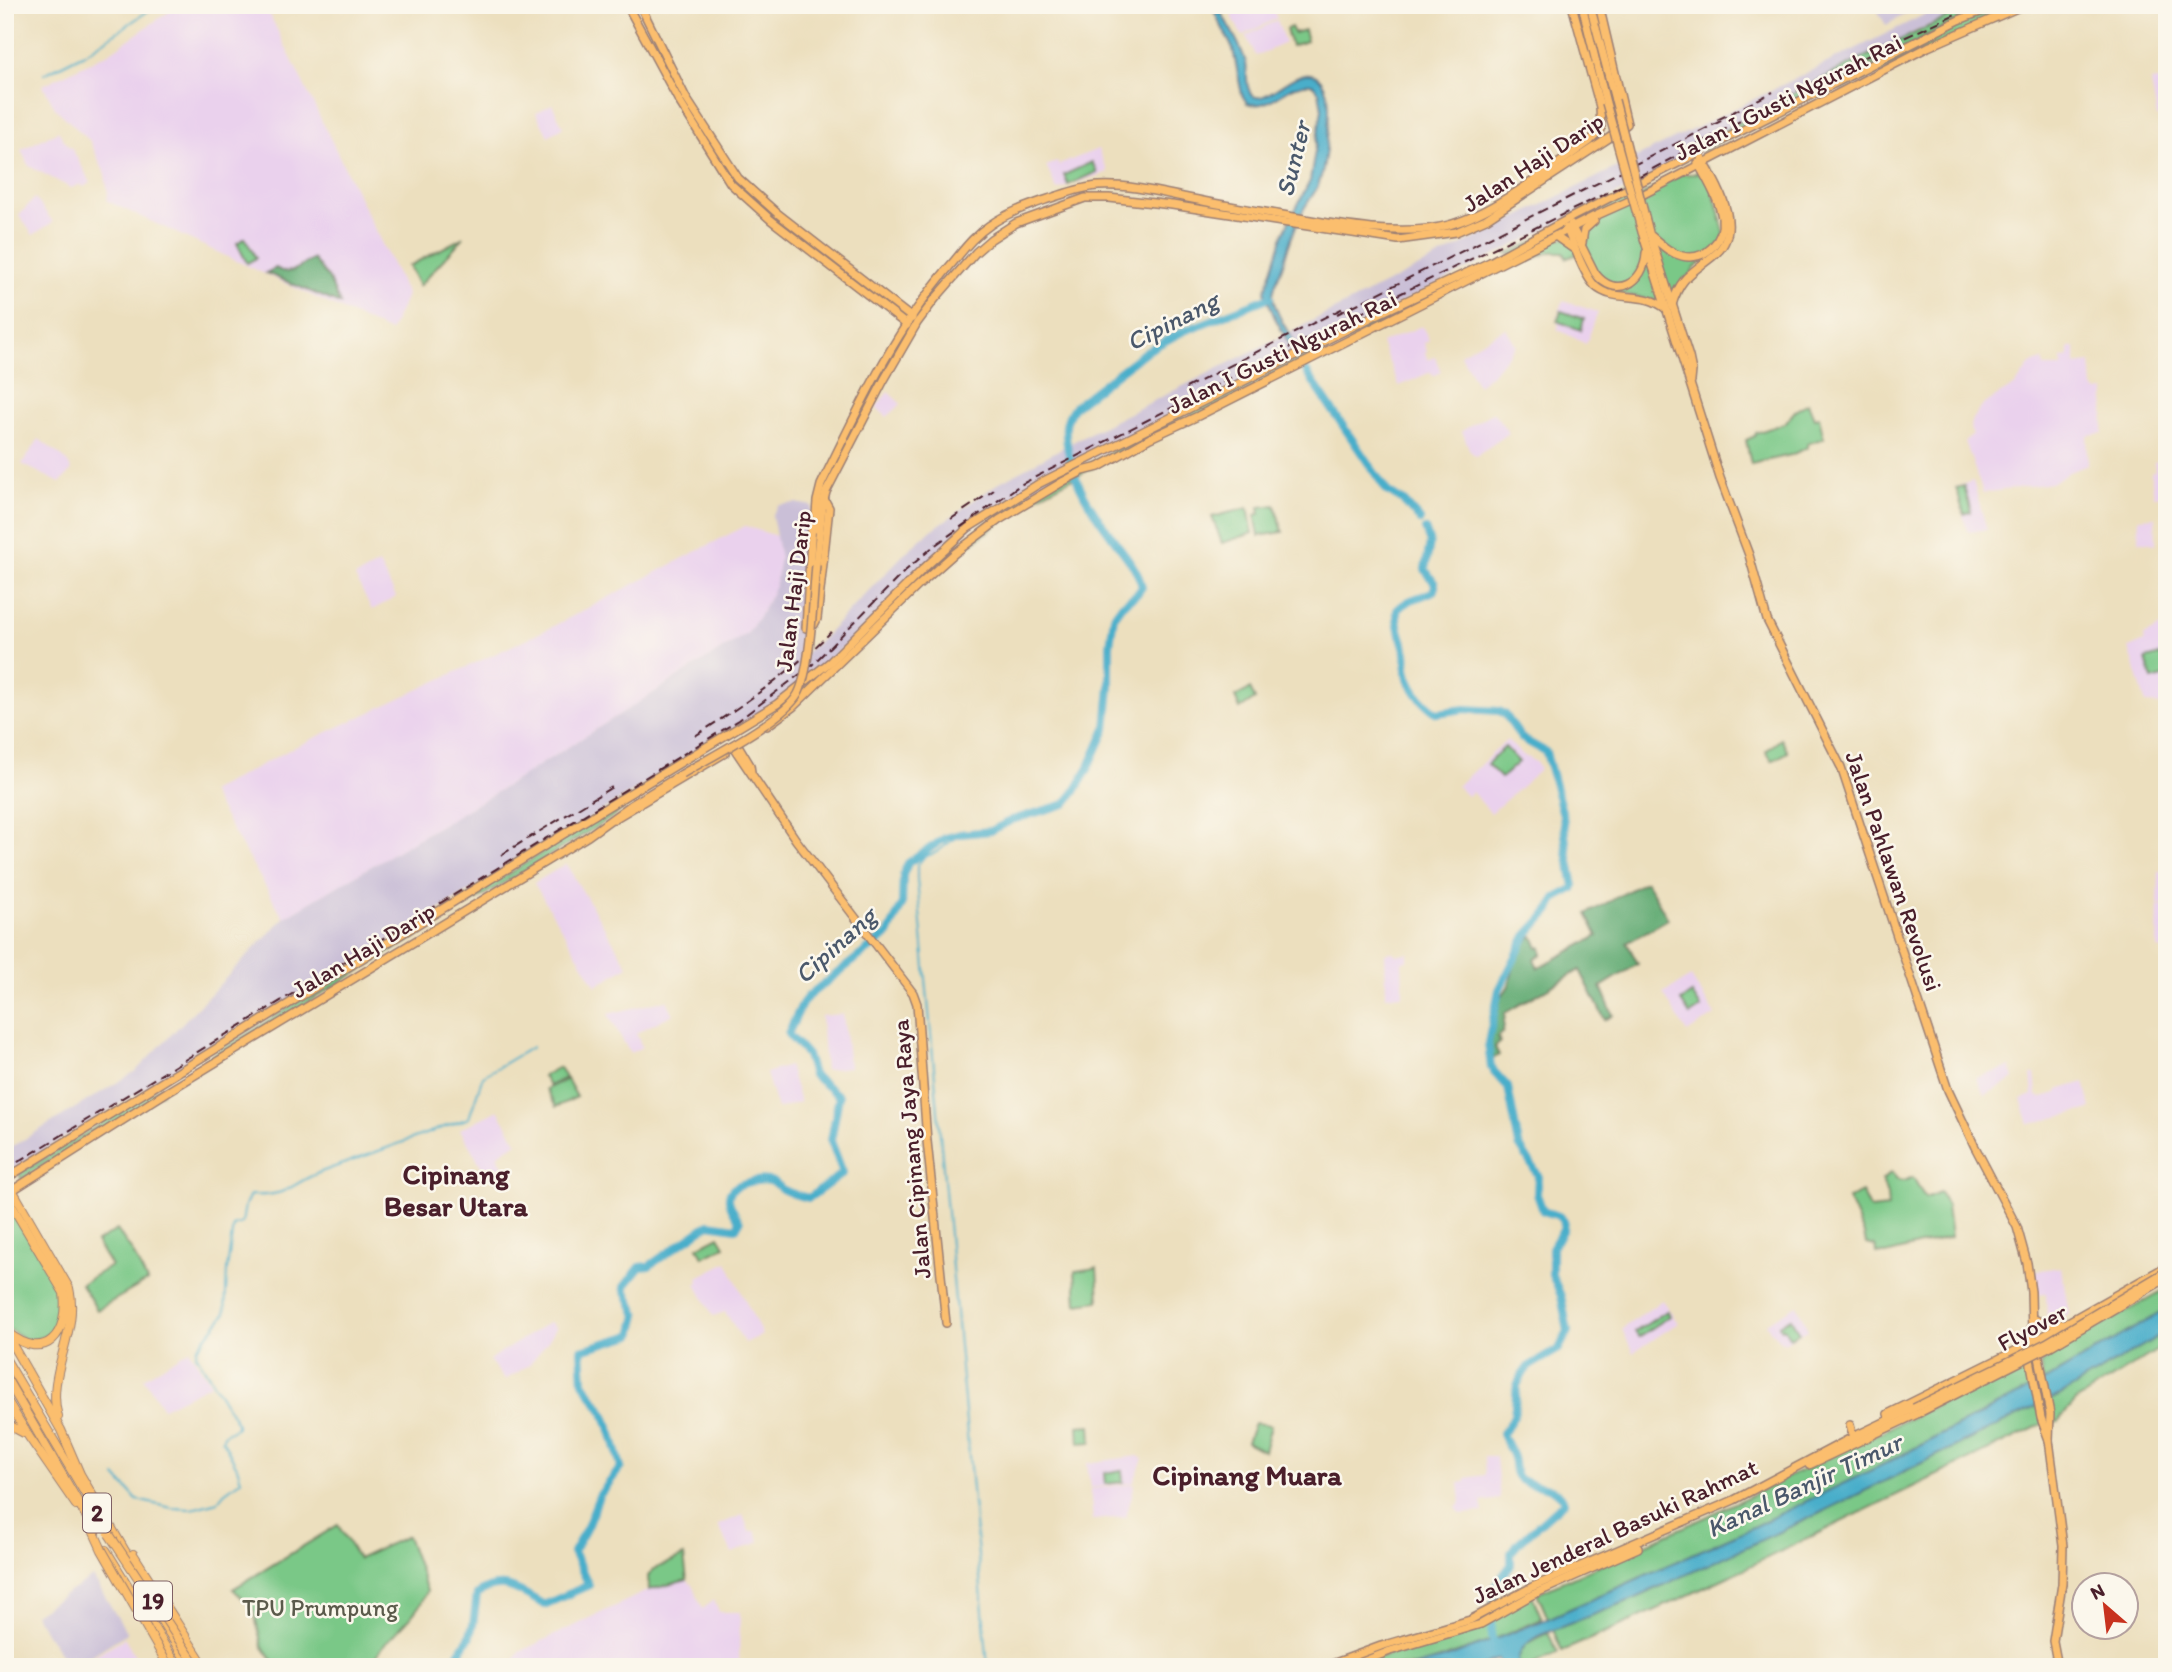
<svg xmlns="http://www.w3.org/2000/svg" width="2172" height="1672" font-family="Itim,sans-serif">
<rect width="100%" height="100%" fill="#fbf7ec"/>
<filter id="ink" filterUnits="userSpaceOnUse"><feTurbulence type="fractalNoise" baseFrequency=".0143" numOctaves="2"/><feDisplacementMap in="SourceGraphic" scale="14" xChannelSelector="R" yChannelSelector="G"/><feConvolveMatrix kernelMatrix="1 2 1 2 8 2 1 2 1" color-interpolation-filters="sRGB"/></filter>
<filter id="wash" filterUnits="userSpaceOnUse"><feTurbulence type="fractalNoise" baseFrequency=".00686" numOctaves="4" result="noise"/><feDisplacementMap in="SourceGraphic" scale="28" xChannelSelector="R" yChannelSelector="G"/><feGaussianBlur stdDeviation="1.57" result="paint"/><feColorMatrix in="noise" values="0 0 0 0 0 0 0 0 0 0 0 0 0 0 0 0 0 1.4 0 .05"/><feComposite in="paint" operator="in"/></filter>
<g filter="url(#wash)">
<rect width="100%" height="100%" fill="#ecdfbe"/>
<g fill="#ead1ed">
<polygon points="179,5 265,5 407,295 390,332 107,201 108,194 105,174 90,141 55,108 43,85 109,53"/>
<polygon points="1249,5 1270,5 1277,18 1242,36 1231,14"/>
<polygon points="1277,20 1285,43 1256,56 1246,36"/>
<polygon points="2167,79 2167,117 2157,117 2151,81"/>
<polygon points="552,104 563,127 548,136 536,113"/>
<polygon points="58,131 69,147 71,147 91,183 83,187 81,184 71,188 29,166 21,150"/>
<polygon points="1098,149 1108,172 1057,190 1046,166 1057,162 1059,165"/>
<polygon points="35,198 53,222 33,235 19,215"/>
<polygon points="1563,301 1598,312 1586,344 1557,329 1559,326 1556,320"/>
<polygon points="1422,326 1429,340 1424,343 1427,352 1425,353 1428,360 1435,357 1441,372 1433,376 1431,372 1399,386 1381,343"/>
<polygon points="1506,328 1516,345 1494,372 1478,385 1460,354"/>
<polygon points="2069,347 2075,347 2075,365 2091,363 2093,387 2097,392 2105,391 2103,433 2087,435 2088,465 2069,472 2051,483 1983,493 1965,441 1973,435 1970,429 1973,419 1984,404 2016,385 2030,364 2043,360 2044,367 2062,367 2062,359 2069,357"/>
<polygon points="888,392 901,404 887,417 876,407"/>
<polygon points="1493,412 1509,433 1476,456 1470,451 1462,431"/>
<polygon points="39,439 65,459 72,470 60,483 22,464"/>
<polygon points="2167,460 2167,494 2154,496 2151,472 2155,471 2154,462"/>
<polygon points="1973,481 1987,530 1967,531 1956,487"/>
<polygon points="2155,517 2156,544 2138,541 2139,518"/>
<polygon points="745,526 776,536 780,558 775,586 762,612 748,633 510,784 284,918 210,792 291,749 546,630"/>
<polygon points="379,564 396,597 372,610 355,577"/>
<polygon points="2164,626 2167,631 2167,705 2146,704 2129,648 2145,641 2143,636"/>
<polygon points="1507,740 1521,754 1536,762 1540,770 1491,813 1472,792 1467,796 1457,786"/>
<polygon points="566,864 628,966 596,986 534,883"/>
<polygon points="2159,871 2167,872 2167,905 2158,905"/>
<polygon points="2158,906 2167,907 2167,950 2157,949"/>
<polygon points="1394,952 1395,955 1408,953 1408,961 1402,962 1403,995 1386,996 1385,953"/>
<polygon points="1691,977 1715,1015 1687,1033 1663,993"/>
<polygon points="667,1000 673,1014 636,1033 642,1047 630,1053 608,1014"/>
<polygon points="843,1014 849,1067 825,1070 821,1016"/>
<polygon points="789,1066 800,1102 777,1109 766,1073"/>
<polygon points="2010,1067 2014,1079 1985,1095 1976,1078"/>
<polygon points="2031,1074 2035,1074 2037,1096 2043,1097 2057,1093 2058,1090 2085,1082 2091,1109 2029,1124 2021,1099 2033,1095"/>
<polygon points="498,1110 517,1142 497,1155 505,1170 488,1178 460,1129"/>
<polygon points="727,1262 762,1335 745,1343 725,1312 713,1316 696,1284 699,1282 698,1277"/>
<polygon points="2061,1267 2069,1314 2047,1322 2046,1293 2037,1294 2034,1271"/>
<polygon points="1662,1300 1678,1323 1633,1353 1622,1329"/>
<polygon points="1797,1305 1808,1330 1784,1343 1770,1330 1766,1323"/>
<polygon points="550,1322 556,1328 548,1341 529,1365 505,1380 489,1360"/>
<polygon points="189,1350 211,1384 163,1408 144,1378"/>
<polygon points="1138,1456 1143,1459 1133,1483 1090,1488 1087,1463"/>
<polygon points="1484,1457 1496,1457 1500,1499 1481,1502 1483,1512 1461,1514 1456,1508 1461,1502 1459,1483 1466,1482 1466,1478 1485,1475"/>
<polygon points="1135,1484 1126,1517 1093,1520 1090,1489"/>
<polygon points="743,1515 749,1531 755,1531 760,1542 732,1553 718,1525"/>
<polygon points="687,1580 692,1585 703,1609 714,1599 719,1612 740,1612 739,1667 510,1667 519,1652 649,1590"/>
<polygon points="124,1638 142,1667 75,1667"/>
</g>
<g fill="#cabfd7">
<polygon points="1874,5 1922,5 1886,25"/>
<polygon points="1944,5 1975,5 1918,30 1792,94 1693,148 1702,151 1078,465 980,520 854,638 777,704 5,1174 5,1151 136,1071 284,918 510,784 748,633 762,612 775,586 780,558 772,515 779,505 796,503 812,506 799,658 823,638 906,552 929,532 1000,482 1082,437 1641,155"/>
<polygon points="93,1577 127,1633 73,1667 69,1667 34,1614"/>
</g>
<g fill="#7ac887" stroke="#627459" stroke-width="2">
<path d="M1976 5H1998L1959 20 1702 151 1692 148C1785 97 1879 48 1976 5Z"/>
<polygon points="2005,5 2024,5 1842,91 1839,84 1960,23"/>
<polygon points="1291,27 1294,33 1304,30 1307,41 1291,46 1286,29"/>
<polygon points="1092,162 1097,172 1068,185 1064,175"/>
<polygon points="1707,167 1726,239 1695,268 1672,305 1640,196 1681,174 1696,174 1695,173"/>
<polygon points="1625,195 1628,202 1633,199 1666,310 1656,301 1599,289 1578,254 1567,258 1563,252 1550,252 1521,264 1516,256 1508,254 1565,226 1567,230 1556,236 1563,239 1588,225 1573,227 1570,223"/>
<polygon points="464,237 419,286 409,266"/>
<polygon points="245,238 256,258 247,263 237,243"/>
<polygon points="1460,279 1462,283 1193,418 1189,411"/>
<polygon points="1561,311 1584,319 1581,330 1557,321"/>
<polygon points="1808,403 1814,418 1819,417 1824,438 1807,444 1808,447 1791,455 1751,464 1746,440 1755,436 1756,433 1785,423 1795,411"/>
<polygon points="1182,415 1184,420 1027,502 926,578 922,574 982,526 1023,498"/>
<polygon points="1964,486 1971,512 1964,514 1956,488"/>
<polygon points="1275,505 1283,532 1259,536 1255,515 1260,514 1259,507"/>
<polygon points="1248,508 1253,533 1222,543 1212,517"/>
<polygon points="2161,655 2167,676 2152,680 2146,659"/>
<polygon points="1250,689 1255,699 1240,709 1235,697"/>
<polygon points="1781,739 1788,752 1772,761 1766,751"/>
<polygon points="1505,747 1519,762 1501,778 1487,764"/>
<polygon points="632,801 614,816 466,906 463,900 483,889 499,874 497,881 620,804"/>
<polygon points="417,929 420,934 208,1063 205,1059"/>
<polygon points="1692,994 1701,1008 1690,1015 1681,1001"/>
<polygon points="559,1067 565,1078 549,1086 543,1076"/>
<polygon points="567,1079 577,1097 556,1107 546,1089"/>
<polygon points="160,1087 162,1092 21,1179 19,1174"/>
<polygon points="1891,1172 1898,1180 1904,1181 1913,1177 1925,1198 1940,1192 1947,1206 1951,1237 1886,1254 1877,1253 1875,1246 1866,1244 1864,1234 1848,1199 1862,1192 1870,1209 1888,1207 1887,1195 1882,1180"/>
<polygon points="5,1198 64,1293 57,1331 30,1342 5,1327"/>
<polygon points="117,1230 132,1251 147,1281 97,1310 81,1284 111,1266 96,1242"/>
<polygon points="719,1236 725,1246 703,1257 698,1247"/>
<polygon points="1097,1268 1099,1301 1077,1304 1075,1271"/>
<polygon points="2167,1288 2167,1344 2077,1400 2058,1421 2050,1423 2040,1364 2052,1354"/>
<polygon points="1667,1311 1670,1316 1639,1337 1635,1332"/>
<polygon points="1791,1318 1799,1333 1790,1338 1784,1328 1781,1329 1779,1325"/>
<path d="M2019 1365 2028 1370 2031 1369 2043 1424C1883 1500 1726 1582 1562 1651L1537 1593 1706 1517Z"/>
<polygon points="1254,1423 1271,1425 1264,1451 1247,1442"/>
<polygon points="1091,1425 1092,1442 1079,1443 1078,1426"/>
<polygon points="1122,1470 1123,1482 1105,1484 1104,1473"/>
<path d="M338 1525 358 1559 407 1536 427 1591C417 1619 384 1638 369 1667H278L262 1646 253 1608 233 1589Z"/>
<polygon points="684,1556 687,1580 649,1590 648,1576 654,1569"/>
<polygon points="1532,1595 1542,1619 1481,1645 1418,1666 1349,1667 1481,1624"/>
<path d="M1548 1633 1558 1653 1528 1667H1517C1518 1646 1530 1640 1548 1633Z"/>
</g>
<g fill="#63ac74" stroke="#566650" stroke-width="2">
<path d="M313 259 329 279 340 304 266 273 276 268C290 278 301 265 313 259Z"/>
<path d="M1646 881 1668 919 1627 943 1638 964 1601 987 1613 1015 1605 1020 1580 970 1505 1013 1503 1032 1498 1036 1500 1043 1495 1047 1499 1055 1493 1059C1489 1044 1490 1018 1497 1004 1499 997 1506 992 1509 985 1514 968 1517 946 1533 936L1538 948 1541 947 1542 954 1534 959 1538 968 1598 936 1587 914Z"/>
</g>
<g fill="#4aaeca" stroke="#4a667a" stroke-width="2">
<path d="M1211 5H1217C1226 23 1241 43 1246 63 1248 71 1244 94 1256 97 1273 102 1315 42 1328 97 1330 107 1329 118 1328 129 1326 148 1325 168 1318 186 1313 196 1306 204 1301 214 1294 230 1288 247 1283 264 1280 273 1274 285 1273 295 1273 311 1292 338 1301 352L1295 355 1274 316 1265 292 1284 232 1310 181 1322 109 1319 92 1312 84C1286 80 1272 112 1247 103L1242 95 1233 49Z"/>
<path d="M2167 1309V1331L2064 1393 1818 1514 1631 1600 1538 1636C1526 1643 1517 1651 1518 1667H1503L1498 1659 1477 1667H1411L1449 1657 1552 1617 1744 1531 1888 1462 2039 1384Z"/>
</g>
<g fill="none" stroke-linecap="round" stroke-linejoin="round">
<g stroke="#4aaeca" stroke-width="2">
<polyline points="44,74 86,53 157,5"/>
<polyline points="960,834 937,852 924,857 917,865 917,879 988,1667"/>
<path d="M116 1476 137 1500 172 1508 192 1509 217 1502 224 1493 241 1480 237 1467 222 1439 225 1434 237 1427V1423L196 1354 197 1348 225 1314 227 1270 233 1226 242 1223 245 1205 250 1195C290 1197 289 1184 321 1172 370 1154 420 1136 469 1118L483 1076 532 1047"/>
</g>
<g stroke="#4aaeca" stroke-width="8">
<polyline points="1306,371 1387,491 1404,502 1420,520"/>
<path d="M1425 529 1430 543 1425 569 1435 584V590C1421 599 1411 596 1397 610 1396 627 1402 637 1406 653 1407 658 1406 663 1406 669 1410 689 1421 702 1437 713L1465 709 1499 711 1505 714 1521 738 1546 752 1563 815 1567 852 1574 886 1573 889 1556 898 1550 910 1526 936 1499 990 1488 1043 1491 1068 1508 1087 1519 1145 1538 1175 1537 1194 1543 1211 1559 1216 1564 1221 1563 1229 1552 1248V1275L1561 1296 1568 1331 1559 1349 1528 1367 1523 1374 1517 1385 1514 1416 1502 1434C1505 1441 1509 1448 1512 1455 1516 1463 1512 1474 1521 1480 1536 1489 1559 1483 1564 1502L1517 1544 1511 1553V1565L1495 1586 1491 1637 1497 1646"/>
<path d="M450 1667 469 1638 473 1625 477 1594C503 1576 520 1591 544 1605L589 1585 573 1552 587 1527 599 1496 621 1467 612 1434 604 1413 583 1382 581 1350 632 1335 637 1315 624 1287 640 1267 649 1266 709 1224 736 1228 740 1222C736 1215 728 1205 729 1197 730 1182 763 1178 773 1182 777 1183 779 1187 782 1189 791 1194 799 1196 809 1198L843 1173 831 1141 839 1096 813 1075 807 1055 788 1034 802 1004 808 996 888 934 902 905 903 875 908 863 945 838 960 834 991 831 1012 820 1065 804 1074 793 1088 769 1106 729 1110 687V645L1114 616 1122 605 1137 594 1142 587C1138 568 1123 553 1112 537 1092 510 1075 485 1068 451 1065 433 1063 421 1075 406L1145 352 1184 331 1270 297"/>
</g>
</g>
</g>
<g filter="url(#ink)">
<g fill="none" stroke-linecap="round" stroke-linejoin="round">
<g stroke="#9b7f74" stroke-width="10">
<g id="major">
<polyline points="627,5 679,101 731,184 771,220 907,325"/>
<polyline points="640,5 686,98 738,178 777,213 912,318"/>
<polyline points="1582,5 1606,103"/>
<polyline points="1590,5 1615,100"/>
<path d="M1571 225 1595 273C1615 300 1645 283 1646 253"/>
<path d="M1566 228C1574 244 1583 274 1595 286 1615 304 1643 289 1666 309"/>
<polyline points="1642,232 1720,478 1749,555 1767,620 1841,767 1948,1090 1975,1147 2017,1227 2027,1263 2031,1292 2032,1335 2029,1344 2030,1359 2041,1418 2049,1440"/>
<path d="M1650 235C1660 243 1669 253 1682 256 1705 262 1725 240 1722 218 1719 199 1707 180 1698 163"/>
<polyline points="1555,236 1575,250"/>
<polyline points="1651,238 1689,357 1692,371 1691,381"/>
<polyline points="1582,243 1584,230 1594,221"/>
<path d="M1672 305C1680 277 1692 273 1713 256 1748 229 1714 181 1699 153"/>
<polyline points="812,522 806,628 814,625 817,619 829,508 824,499"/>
<path d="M815 529 817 501 821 485C858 409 894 331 949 267 962 252 973 236 990 225 1007 213 1028 206 1048 199 1064 194 1081 187 1099 186 1131 184 1166 194 1198 200 1222 205 1246 209 1271 213 1323 222 1397 239 1449 225 1494 213 1551 168 1590 141L1601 130 1600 107 1572 5"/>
<polyline points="816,565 822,508 826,492 884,380 917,323 935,299 976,252 991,239 1016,223 1085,198 1109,198 1172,205 1398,240 1456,232 1486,219 1609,138 1627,124 1599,5"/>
<polyline points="767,726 793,707 919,585 955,553 999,520 1064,481 1083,471 1099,467 1150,438 1198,416 1593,217 1640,196 1928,47 2024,5"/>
<polyline points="738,745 750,765 751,772"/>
<polyline points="734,748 796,840 913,993 917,1004 927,1141 946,1323"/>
<polyline points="594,815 777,704 830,662 922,570 968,528 1040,483 1376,315 1490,262 1572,217 1959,20 1998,5"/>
<polyline points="614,819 725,753"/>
<polyline points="5,1179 596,814"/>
<polyline points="8,1193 167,1092 588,836 631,805 682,774"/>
<polyline points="2032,1321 2032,1318 2045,1324 2062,1323"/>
<polyline points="2032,1335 2037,1346 2050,1414 2049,1440 2063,1546 2062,1584 2053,1641 2058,1667"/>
<polyline points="1891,1419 1888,1414 2029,1344 2167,1266"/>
<polyline points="1850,1425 1853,1437"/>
<polyline points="1809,1465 1917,1414"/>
<polyline points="1324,1667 1381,1646 1470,1620 1532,1587 1734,1500 1853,1437 1914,1408"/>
<polyline points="1349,1667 1390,1651 1481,1624 1532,1595 1638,1548"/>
</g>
</g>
<g stroke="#9b7f74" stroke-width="10">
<g id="highway">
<path d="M6 1179 69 1288C80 1332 45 1374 58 1417"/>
<path d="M5 1194 64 1293C69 1334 46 1363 8 1333"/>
<polyline points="5,1332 61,1430 80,1474 132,1563"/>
<polyline points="5,1358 89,1500"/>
<polyline points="5,1376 96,1533"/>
<polyline points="5,1397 29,1437 76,1505"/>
<polyline points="5,1423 24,1433"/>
<polyline points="106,1550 178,1667"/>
<polyline points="133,1554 205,1667"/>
<polyline points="153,1607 190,1667"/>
</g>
</g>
<use href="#major" stroke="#fbbe6e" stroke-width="7"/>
<use href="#highway" stroke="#fbbe6e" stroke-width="8"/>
<g stroke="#4a1f2b" stroke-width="2" stroke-dasharray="10 5" stroke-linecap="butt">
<polyline points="1717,120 1773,92"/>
<polyline points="1337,314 1725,119"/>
<polyline points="1186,388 1345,307"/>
<polyline points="951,519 994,490"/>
<path d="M695 736C743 705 790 673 831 632"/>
<polyline points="501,855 612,787"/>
<polyline points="5,1170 739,720 812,665 905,571 934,546 1020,485 1299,343 1623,185 1775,102 1893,43 1975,5"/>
</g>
<g stroke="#9b7f74" stroke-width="10" stroke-linecap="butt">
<g id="major-bridge">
<polyline points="1615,100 1649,232"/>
<polyline points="1606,103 1642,232"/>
<path d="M682 774C710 757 784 720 798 694 811 670 813 596 816 565"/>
<polyline points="1914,1408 2046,1343 2165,1272"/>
<polyline points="1917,1414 2051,1346 2167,1278"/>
</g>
</g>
<g stroke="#9b7f74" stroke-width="10" stroke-linecap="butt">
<g id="highway-bridge">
<polyline points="92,1528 102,1550 169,1667"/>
<polyline points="109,1534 197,1667"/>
</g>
</g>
<use href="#major-bridge" stroke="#fbbe6e" stroke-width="7"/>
<use href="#highway-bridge" stroke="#fbbe6e" stroke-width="8"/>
</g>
</g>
<g text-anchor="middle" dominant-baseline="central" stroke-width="5" stroke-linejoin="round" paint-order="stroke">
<g fill="#fbf7ec" stroke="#7f6065" stroke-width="2">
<rect x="83" y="1493.5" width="28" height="39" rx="5"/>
<rect x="134" y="1581.5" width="38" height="39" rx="5"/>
</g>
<g font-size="23" font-weight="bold" fill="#4a1f2b">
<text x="97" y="1513">2</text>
<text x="153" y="1601">19</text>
</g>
<g font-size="24" fill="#4a1f2b" stroke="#fbf7ec">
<text transform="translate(1788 97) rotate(-27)">Jalan I Gusti Ngurah Rai</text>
<text transform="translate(1533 162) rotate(-33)">Jalan Haji Darip</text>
<text transform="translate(1282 352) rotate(-26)">Jalan I Gusti Ngurah Rai</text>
<text transform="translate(793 591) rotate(-83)">Jalan Haji Darip</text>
<text transform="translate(1894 871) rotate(71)">Jalan Pahlawan Revolusi</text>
<text transform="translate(363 950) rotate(-31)">Jalan Haji Darip</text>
<text transform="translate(911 1149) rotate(-95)">Jalan Cipinang Jaya Raya</text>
<text transform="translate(2032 1327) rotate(-28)">Flyover</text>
<text transform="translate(1615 1531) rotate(-25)">Jalan Jenderal Basuki Rahmat</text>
</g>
<g font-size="24" fill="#5b5a4b" stroke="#fbf7ec">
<text x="320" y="1607">TPU Prumpung</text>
</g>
<g font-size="26" font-style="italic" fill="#4a586b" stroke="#fbf7ec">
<text transform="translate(1293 159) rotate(-76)">Sunter</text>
<text transform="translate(1172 321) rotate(-27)">Cipinang</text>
<text transform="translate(835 945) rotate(-42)">Cipinang</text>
<text transform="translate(1804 1485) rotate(-25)">Kanal Banjir Timur</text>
</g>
<g font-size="28" font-weight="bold" fill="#4a1f2b" stroke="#fbf7ec">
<text x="456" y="1174">Cipinang<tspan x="456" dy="32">Besar Utara</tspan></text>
<text x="1247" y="1475">Cipinang Muara</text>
</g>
</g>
<rect width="2172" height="1672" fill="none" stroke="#fbf7ec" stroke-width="28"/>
<g transform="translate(2105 1606) rotate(332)"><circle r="33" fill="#fbf7ec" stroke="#b4a19f" stroke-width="2"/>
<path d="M0-5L12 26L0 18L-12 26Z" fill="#c8321e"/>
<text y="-10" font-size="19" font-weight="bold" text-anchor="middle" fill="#4a1f2b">N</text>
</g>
</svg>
